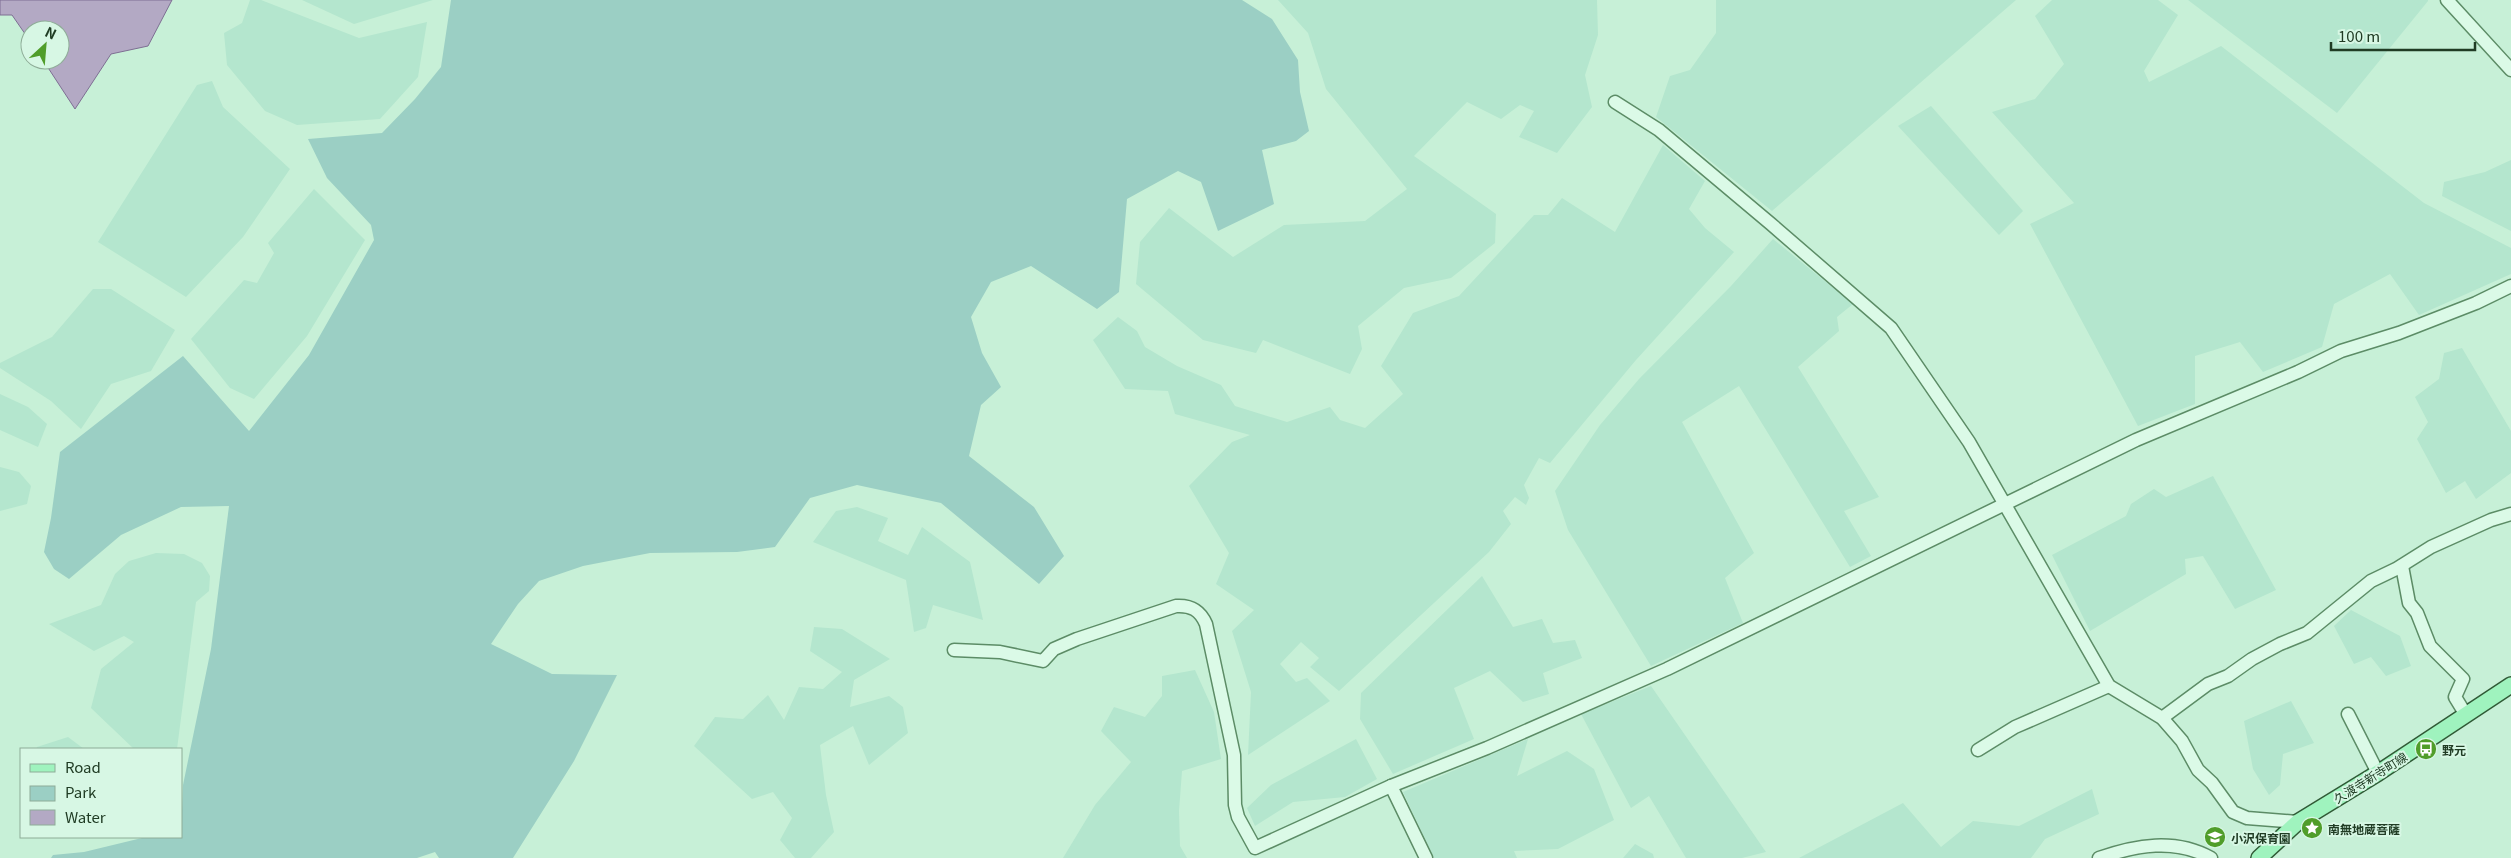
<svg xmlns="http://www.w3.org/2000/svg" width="2511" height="858" font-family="Georgia,'Noto Sans JP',serif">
<rect width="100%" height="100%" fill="#c7f0d7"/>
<g fill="#b4e6ce">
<polygon points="250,0 261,0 359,38 427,22 418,77 380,119 297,125 265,111 227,65 224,33 242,23"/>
<polygon points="302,0 433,0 354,24"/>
<polygon points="1278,0 1597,0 1598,35 1585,75 1592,107 1557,153 1519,137 1534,111 1520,105 1501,119 1467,102 1414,156 1496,214 1495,243 1451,278 1404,288 1358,326 1362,349 1350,374 1263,340 1256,353 1203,340 1136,284 1140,242 1169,208 1233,257 1284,225 1365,221 1407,189 1326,89 1308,33"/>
<polygon points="1716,0 2016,0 1772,211 1656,117 1670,76 1690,70 1716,33"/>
<polygon points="2052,0 2158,0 2178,15 2144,71 2149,82 2221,46 2424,203 2511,248 2511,274 2419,315 2390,274 2334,304 2322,347 2263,372 2240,342 2195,356 2195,404 2138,426 2030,224 2074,203 1992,112 2035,99 2064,64 2035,16"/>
<polygon points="2188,0 2428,0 2428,1 2337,113"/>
<polygon points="212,81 223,107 290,169 243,237 186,297 98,242 197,85"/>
<polygon points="1931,106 2023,211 1999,235 1898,126"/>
<polygon points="1663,145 1705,181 1689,209 1705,228 1734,252 1636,360 1550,463 1539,458 1524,485 1529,498 1526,505 1515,497 1503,511 1511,524 1489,552 1339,691 1310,667 1319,658 1301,642 1280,664 1296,682 1307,678 1330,701 1248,755 1251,692 1232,631 1254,610 1216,584 1229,553 1189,486 1232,442 1250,435 1175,414 1168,391 1125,389 1093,340 1118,317 1137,331 1145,347 1177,366 1221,385 1235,406 1287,422 1330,407 1340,420 1365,428 1403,394 1381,366 1413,313 1459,296 1534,215 1548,215 1562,198 1615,232"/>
<polygon points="2511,160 2511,231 2442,196 2444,182 2485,172"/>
<polygon points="314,189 365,240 307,336 254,399 230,388 191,339 244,280 257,283 274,253 268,243"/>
<polygon points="1773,239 1853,304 1837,317 1839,331 1798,367 1879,497 1844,511 1871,556 1850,567 1739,386 1682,422 1754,553 1725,578 1743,623 1651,666 1568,530 1555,491 1600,425 1639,379 1731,286"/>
<polygon points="93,289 111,289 175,330 151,371 111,384 81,429 51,401 0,368 0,363 52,337"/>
<polygon points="2462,348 2511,431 2511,473 2476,499 2465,481 2446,493 2417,439 2428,422 2415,397 2439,379 2444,353"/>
<polygon points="0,394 28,407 47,424 38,447 0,430"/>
<polygon points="0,467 19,472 31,486 27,504 0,511"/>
<polygon points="2213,476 2276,590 2235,609 2203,556 2185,559 2186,574 2090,631 2052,555 2126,516 2131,504 2154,489 2166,497"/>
<polygon points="857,507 888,518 878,541 908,555 922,527 970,562 983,620 933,605 926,628 914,632 906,580 813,542 836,511"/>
<polygon points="156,553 184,554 202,563 210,576 209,591 196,602 177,749 134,749 91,708 101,669 134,642 124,636 94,651 49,624 101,605 115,574 129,561"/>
<polygon points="1482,576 1513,627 1542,619 1553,643 1575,640 1582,658 1543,673 1549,694 1523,702 1490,671 1454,688 1474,739 1393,774 1360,719 1361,693"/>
<polygon points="2351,610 2400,636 2411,666 2386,676 2371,657 2354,664 2334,626"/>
<polygon points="814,627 842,629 890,659 854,680 850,707 889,696 903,707 908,733 869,765 853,726 820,745 826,795 834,832 811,858 795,858 780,840 792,818 773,792 752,799 694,746 715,717 743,719 768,695 784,720 799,687 823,689 842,672 810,651"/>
<polygon points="1195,670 1214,712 1221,759 1182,771 1179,811 1180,846 1187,858 1063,858 1095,805 1131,762 1101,731 1114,707 1145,717 1162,696 1162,676"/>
<polygon points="1651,686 1766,852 1742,858 1686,858 1649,796 1631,808 1581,714"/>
<polygon points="2291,701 2314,743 2283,754 2280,785 2269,795 2253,769 2244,721"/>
<polygon points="68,737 84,749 36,749 37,747"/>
<polygon points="1356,739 1377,779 1345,797 1293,802 1255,826 1247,808 1271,785"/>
<polygon points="1528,739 1517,776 1567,751 1594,769 1614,820 1558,849 1514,851 1517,858 1434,858 1403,792"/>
<polygon points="2092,789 2099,814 2045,839 2031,858 1799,858 1903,803 1941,847 1973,821 2019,826"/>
<polygon points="1635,844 1653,854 1654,858 1623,858"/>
</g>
<polygon fill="#9bcfc4" points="451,0 1242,0 1272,19 1298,60 1300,92 1309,131 1296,141 1262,150 1274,204 1218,231 1201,182 1178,171 1127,199 1119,292 1097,309 1031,266 991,282 971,317 982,353 1001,387 981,405 969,456 1034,507 1064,556 1039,584 941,503 857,485 810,498 775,547 737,552 650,553 583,566 539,581 518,604 491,644 552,674 617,675 574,761 513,858 439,858 435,852 417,858 51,858 53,855 84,852 146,837 181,837 183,785 211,649 229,506 181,507 121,535 69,579 54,569 44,552 51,518 60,452 183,356 249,431 309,355 374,240 371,225 327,178 308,139 382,133 415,99 441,67"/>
<polygon fill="#b3a9c4" stroke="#7e6f93" points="0,0 172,0 148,46 111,54 75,109 43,60 60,60 60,30 30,30 30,41 12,15 0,15"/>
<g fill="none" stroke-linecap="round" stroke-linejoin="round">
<g stroke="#5c8c66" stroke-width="15">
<g id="minor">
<polyline points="2447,0 2511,70"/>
<polyline points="1615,102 1659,130 1771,224 1891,328 1969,442 2109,686 2162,718 2182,741 2198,770 2212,783 2233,812 2247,818 2298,822"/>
<polyline points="2402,566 2409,603 2417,613 2430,646 2463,679 2455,697 2466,715"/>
<path d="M954 650 1000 652 1043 661 1054 649 1077 639 1176 606C1191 605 1200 610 1206 624L1234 755 1235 805 1238 817 1255 848 1391 786 1487 748 1667 669 2136 440 2298 372 2341 351 2399 333 2476 303 2511 286"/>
<polyline points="2348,714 2378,773"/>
<polyline points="2162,718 2208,684 2228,676 2252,659 2280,644 2307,633 2371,581 2396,569 2431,547 2491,520 2511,514"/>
<polyline points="1978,750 2015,727 2109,686"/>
<polyline points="1391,786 1426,858"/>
<path d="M2099 858C2136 845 2175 838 2211 858"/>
</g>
</g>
<g stroke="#305a36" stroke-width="18">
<polyline id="major" points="2259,858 2298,822 2378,773 2511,685"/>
</g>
<use href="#minor" stroke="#dbfae7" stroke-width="12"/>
<use href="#major" stroke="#9ff3be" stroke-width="15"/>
</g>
<defs>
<g id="bus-disc" transform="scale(1.125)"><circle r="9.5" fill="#509d2a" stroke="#d7f7e4"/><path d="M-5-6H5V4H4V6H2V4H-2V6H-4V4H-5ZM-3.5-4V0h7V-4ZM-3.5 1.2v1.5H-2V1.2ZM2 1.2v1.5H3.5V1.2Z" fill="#fff"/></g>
<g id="sight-disc" transform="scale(1.125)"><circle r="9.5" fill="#509d2a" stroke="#d7f7e4"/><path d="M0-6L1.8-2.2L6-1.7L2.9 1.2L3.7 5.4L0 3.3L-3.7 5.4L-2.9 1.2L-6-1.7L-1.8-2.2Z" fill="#fff"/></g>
<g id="school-disc" transform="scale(1.125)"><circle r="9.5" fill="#509d2a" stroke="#d7f7e4"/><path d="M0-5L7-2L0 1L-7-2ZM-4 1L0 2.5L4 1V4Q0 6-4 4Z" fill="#fff"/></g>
</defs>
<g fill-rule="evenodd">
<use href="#bus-disc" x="2426" y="749"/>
<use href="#sight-disc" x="2312" y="828"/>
<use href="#school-disc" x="2215" y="837"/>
</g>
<g text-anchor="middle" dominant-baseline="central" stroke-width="4" stroke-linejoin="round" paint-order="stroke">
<g font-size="12" font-weight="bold" fill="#203c24" stroke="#d7f7e4" text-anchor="start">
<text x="2442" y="749">野元</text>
<text x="2328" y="828">南無地蔵菩薩</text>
<text x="2231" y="837">小沢保育園</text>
</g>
<g font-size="12" fill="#203c24" stroke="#d7f7e4">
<text transform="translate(2370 777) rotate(-32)">久渡寺新寺町線</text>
</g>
</g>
<rect x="20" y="748" width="162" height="90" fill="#d7f7e4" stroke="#8eac97"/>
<rect x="30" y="764" width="25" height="8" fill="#9ff3be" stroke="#8eac97"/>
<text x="65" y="773" font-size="15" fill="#203c24">Road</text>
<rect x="30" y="786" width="25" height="15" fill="#9bcfc4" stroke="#8eac97"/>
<text x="65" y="798" font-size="15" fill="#203c24">Park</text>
<rect x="30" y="810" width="25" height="15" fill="#b3a9c4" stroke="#8eac97"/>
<text x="65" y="823" font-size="15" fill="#203c24">Water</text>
<g transform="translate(45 45) rotate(26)"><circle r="24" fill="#d7f7e4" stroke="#8eac97"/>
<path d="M0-4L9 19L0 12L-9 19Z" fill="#509d2a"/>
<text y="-8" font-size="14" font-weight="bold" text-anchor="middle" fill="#203c24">N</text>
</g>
<path d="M2331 42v8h144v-8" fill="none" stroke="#203c24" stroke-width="2.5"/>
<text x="2338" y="42" font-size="15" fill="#203c24" stroke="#d7f7e4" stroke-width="4" paint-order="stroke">100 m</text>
</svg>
